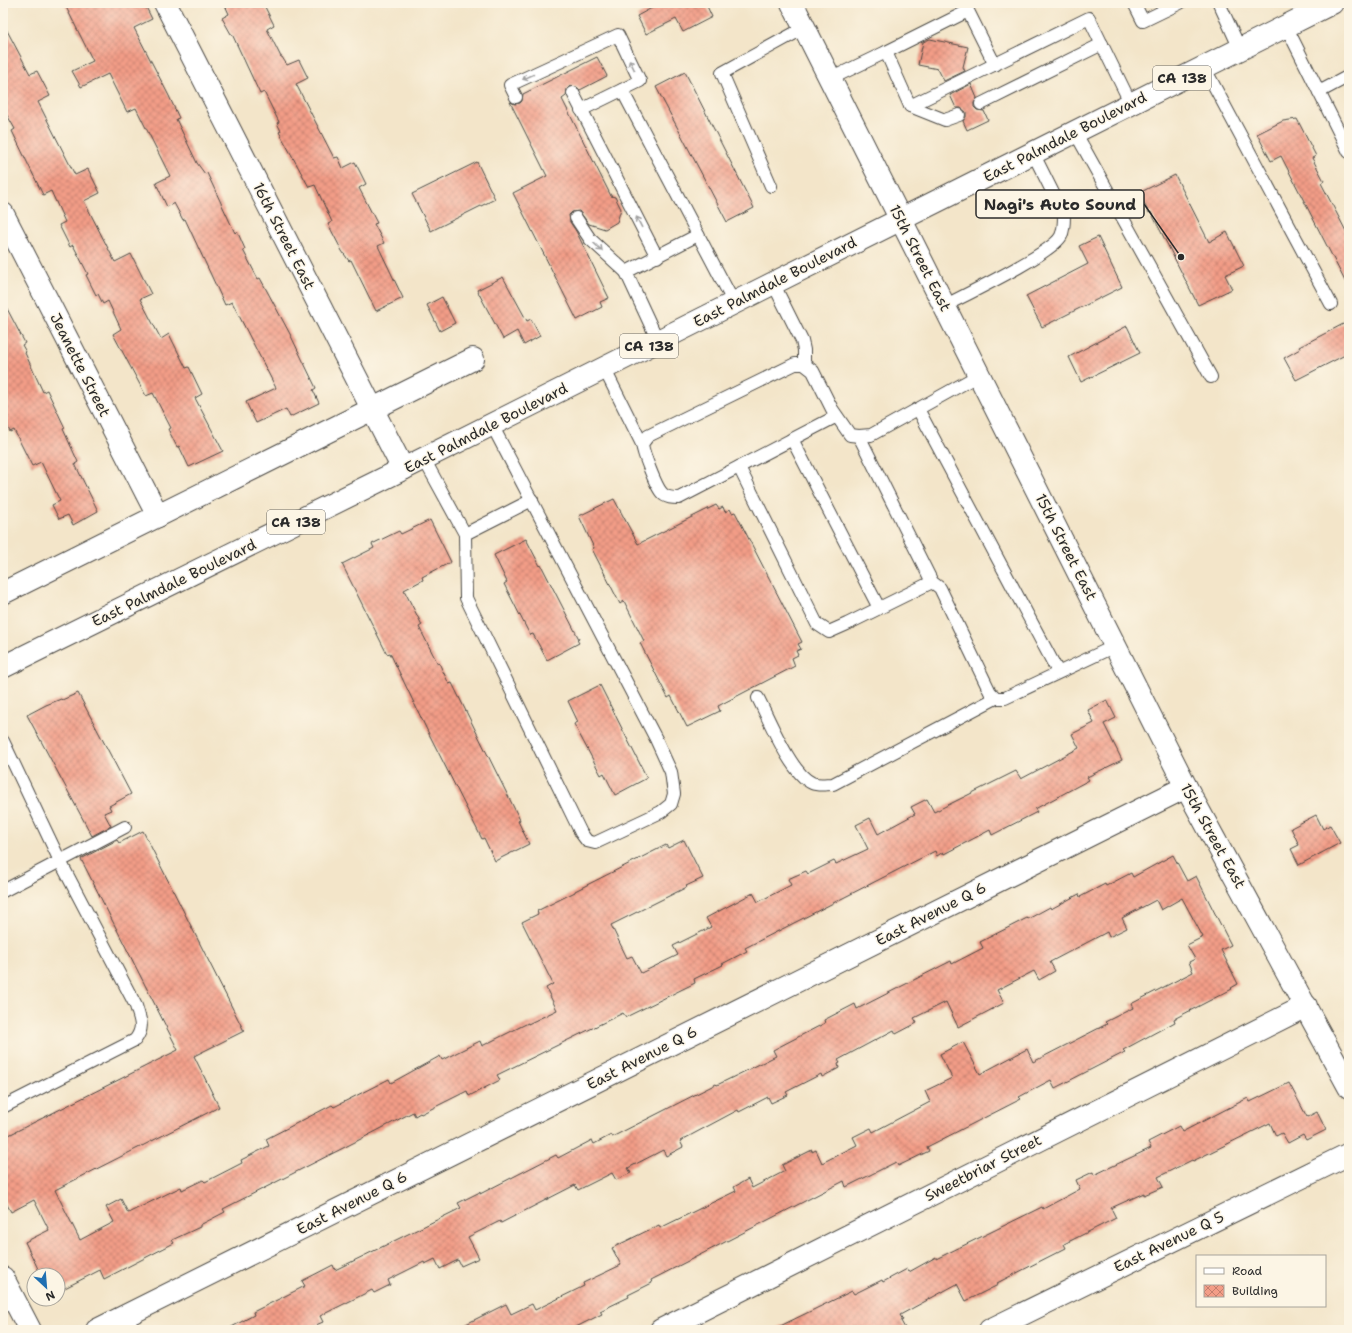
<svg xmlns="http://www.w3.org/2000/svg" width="1352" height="1333" font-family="'Shantell Sans',sans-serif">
<defs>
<pattern id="building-cross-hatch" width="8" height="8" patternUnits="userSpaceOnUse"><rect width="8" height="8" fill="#f39d87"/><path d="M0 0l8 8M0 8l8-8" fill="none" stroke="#c5806f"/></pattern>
</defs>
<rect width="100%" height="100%" fill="#fcf5e5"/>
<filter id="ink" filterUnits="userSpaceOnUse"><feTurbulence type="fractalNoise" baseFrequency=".025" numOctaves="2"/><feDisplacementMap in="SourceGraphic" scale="8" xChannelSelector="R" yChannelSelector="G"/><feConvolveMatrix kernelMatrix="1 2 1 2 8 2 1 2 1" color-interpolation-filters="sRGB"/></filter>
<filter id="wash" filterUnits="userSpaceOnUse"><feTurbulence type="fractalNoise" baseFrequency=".012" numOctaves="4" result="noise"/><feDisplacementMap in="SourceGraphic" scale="16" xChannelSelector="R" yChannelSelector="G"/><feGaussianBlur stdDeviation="0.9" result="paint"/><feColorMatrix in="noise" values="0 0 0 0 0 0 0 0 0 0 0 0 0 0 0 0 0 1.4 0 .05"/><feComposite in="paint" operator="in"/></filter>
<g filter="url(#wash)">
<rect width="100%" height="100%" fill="#f3e5c9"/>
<g id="blocks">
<g fill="url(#building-cross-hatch)">
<polygon points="64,3 144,3 152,19 134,28 169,96 179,118 176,119 197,163 205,174 207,173 235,233 237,231 245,249 243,250 258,279 260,278 290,334 316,388 313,390 319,403 290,417 286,409 256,423 246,402 276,388 232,302 225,305 185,219 183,220 174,203 167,207 156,183 170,176 136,108 127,112 108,74 81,87 72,71 93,61"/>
<polygon points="224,3 263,3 274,25 267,29 281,57 282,57 287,65 299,60 308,78 296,84 334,158 338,157 343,168 355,162 366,184 359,188 377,223 374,224 384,243 378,246 403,298 376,311 351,260 349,261 342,251 328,224 332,222 315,185 309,187 279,132 281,131 277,123 279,122 264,92 260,94 232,34 231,34 222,18 229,14"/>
<polygon points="661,3 708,3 706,4 712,17 683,32 676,19 646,34 637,16"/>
<polygon points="3,23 30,74 37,71 50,96 38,102 75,175 88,169 100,193 84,201 115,262 131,254 151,294 140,299 161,339 169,334 186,368 189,367 202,394 195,398 223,451 189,467 179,446 177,447 168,429 171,428 153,393 146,396 113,334 121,329 108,301 103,304 98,294 96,295 86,275 88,274 73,245 70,247 59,225 65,222 51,191 43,195 12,131 15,129 3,108"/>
<polygon points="930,39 968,47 963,67 965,71 944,81 938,69 918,65 923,42"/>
<polygon points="597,57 607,76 580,90 577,87 570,86 567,89 566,96 562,99 611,196 615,197 621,209 617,222 605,229 589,224 579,211 572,212 569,215 570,222 576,231 609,298 600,302 602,307 577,320 513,193 547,176 510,102 515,104 520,103 522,101 523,94"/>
<polygon points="685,72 754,208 727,222 656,87"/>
<polygon points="971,84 977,98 974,103 974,107 977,110 984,111 988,120 967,130 963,121 966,117 966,112 961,108 956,108 950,95"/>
<polygon points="1297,119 1316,156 1312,158 1324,181 1321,183 1349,237 1349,289 1281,156 1271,161 1257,134 1283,121"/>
<polygon points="477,162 495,199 431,231 412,194"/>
<polygon points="1175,175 1209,242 1227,232 1244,266 1225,275 1232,289 1198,305 1151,212 1149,213 1139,193"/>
<polygon points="1098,237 1122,287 1042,327 1026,296 1088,264 1079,246"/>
<polygon points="503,277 527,321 531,319 540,336 524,345 517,331 503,339 477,290"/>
<polygon points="442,297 455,323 440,331 427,305"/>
<polygon points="3,301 25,343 22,345 26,352 25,353 43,392 47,390 65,428 63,429 78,462 75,464 98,511 73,525 68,515 59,519 52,505 60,501 41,462 32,466 14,430 10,432 3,416"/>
<polygon points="1349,321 1349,353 1296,380 1284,358 1300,349 1299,347"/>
<polygon points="1127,326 1140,353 1081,382 1069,357"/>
<polygon points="614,499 638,544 716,505 719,509 723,507 725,512 730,509 732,513 735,512 802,642 798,644 801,649 796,651 798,655 792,658 795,666 718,706 720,711 687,727 671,696 668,698 640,643 644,641 624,601 620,604 592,549 594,548 579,516"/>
<polygon points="430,520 451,562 422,577 423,580 404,590 422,625 419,627 438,664 439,663 449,684 452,683 520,820 518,821 529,844 495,861 484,838 482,839 426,728 390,653 387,654 342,564 374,548 372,544 399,531 401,534"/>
<polygon points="526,539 540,566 541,565 579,639 577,640 579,643 547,660 533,634 530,635 504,584 507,582 494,555"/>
<polygon points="600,685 647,778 615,795 604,773 601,775 574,724 578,722 568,701"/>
<polygon points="78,693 131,794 109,806 111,810 104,813 111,826 92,836 27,715 46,705 61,699 62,700"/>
<polygon points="1107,700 1116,718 1104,724 1122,760 1087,777 1089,780 1035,809 1037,812 992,835 990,830 944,854 943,852 937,856 935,851 745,948 747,951 722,964 723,965 694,979 695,983 626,1017 623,1013 497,1075 500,1080 469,1096 467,1091 421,1114 420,1113 415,1116 413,1112 355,1142 223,1209 225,1212 200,1225 200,1227 172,1240 174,1243 104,1279 100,1270 63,1289 58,1280 58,1275 41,1275 25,1242 49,1230 34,1200 11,1212 3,1197 3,1138 178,1050 81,859 117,840 119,843 143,831 244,1031 194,1056 219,1107 55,1190 80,1240 114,1222 106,1207 121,1199 128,1213 181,1187 182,1190 203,1180 205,1182 242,1163 241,1160 269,1146 266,1139 332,1105 334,1107 389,1079 391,1083 440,1056 442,1060 480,1041 482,1046 528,1023 528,1024 557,1010 546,988 553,984 522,922 538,914 537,911 575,892 575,891 666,845 668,848 684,840 703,878 686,886 687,887 611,925 627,958 632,956 641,973 678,955 673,946 711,927 706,918 753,893 758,902 791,885 788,879 806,871 808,874 834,861 836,864 868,849 856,825 870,818 878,834 915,814 911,807 927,799 934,812 1016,771 1021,779 1079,748 1072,734 1094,723 1088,710"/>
<polygon points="1316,815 1323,829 1330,825 1340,843 1299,865 1291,849 1299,845 1291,828"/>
<polygon points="1173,855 1187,881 1196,876 1231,945 1221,950 1238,984 1231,988 1232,989 1174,1019 1175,1022 1123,1050 1125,1052 1055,1088 1051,1080 1019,1097 1021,1099 927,1147 929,1151 898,1166 896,1162 846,1187 844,1181 651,1280 652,1283 628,1295 629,1297 600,1311 602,1314 570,1330 454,1330 506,1304 511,1314 532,1304 535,1310 584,1286 583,1283 621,1265 612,1248 659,1225 660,1228 736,1191 734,1187 748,1179 752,1188 785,1171 782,1165 812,1150 812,1152 816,1150 822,1163 857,1145 853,1137 871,1128 873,1132 930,1102 925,1091 952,1078 940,1054 963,1042 980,1074 1027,1049 1033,1062 1107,1024 1105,1022 1133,1008 1131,1004 1193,972 1189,962 1195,959 1187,945 1203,937 1182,898 1161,910 1156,900 1122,918 1127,928 1109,937 1107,932 1050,962 1055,971 1039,980 1034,971 997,990 1004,1003 958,1027 946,1002 914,1018 917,1023 896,1034 894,1030 838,1060 840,1063 838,1064 839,1068 822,1077 821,1074 786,1092 788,1095 771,1103 768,1097 739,1112 738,1110 680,1141 683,1147 666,1156 663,1150 628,1168 631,1173 616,1180 612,1173 578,1190 575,1185 501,1223 500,1221 468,1237 479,1258 461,1266 458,1260 440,1269 435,1259 425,1264 424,1262 388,1280 390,1285 374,1293 372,1290 320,1316 323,1322 316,1325 318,1330 226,1330 254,1315 253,1312 305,1286 302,1281 333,1265 335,1270 461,1208 458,1203 480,1192 480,1194 556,1155 558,1158 592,1140 594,1144 611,1135 612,1137 716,1084 717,1085 776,1056 773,1050 825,1023 824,1020 855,1004 857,1009 951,961 952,964 983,948 980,942 1027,918 1028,919 1050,907 1051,909 1079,894 1080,897 1105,884 1106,886 1131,873 1133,877"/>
<polygon points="1289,1083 1307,1117 1317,1112 1326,1130 1306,1140 1303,1135 1288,1143 1282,1133 1276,1136 1270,1123 1193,1161 1192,1160 1158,1177 1163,1187 1144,1195 1144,1193 1111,1208 1116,1218 1064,1244 1066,1248 997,1283 998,1285 966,1301 957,1284 900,1315 903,1320 901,1321 906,1330 772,1330 852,1291 854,1294 882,1280 883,1282 907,1269 909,1272 936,1257 936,1259 1042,1207 1043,1209 1080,1189 1076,1180 1093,1172 1094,1175 1151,1148 1148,1142 1179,1126 1182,1132 1248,1098 1250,1102"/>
</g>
</g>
</g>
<g filter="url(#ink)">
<use href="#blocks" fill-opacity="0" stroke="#494743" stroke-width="1"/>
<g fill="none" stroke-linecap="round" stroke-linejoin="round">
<g stroke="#494743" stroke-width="14">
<g id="service">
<polyline points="1134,3 1143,21 1180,3"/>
<polyline points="1219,3 1240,49"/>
<polyline points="1286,26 1349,152"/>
<polyline points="886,52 968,11 995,65"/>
<polyline points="1204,67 1331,304"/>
<polyline points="830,79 886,52 910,106 1089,18 1131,104"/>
<polyline points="622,90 734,303"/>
<polyline points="1319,92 1349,76"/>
<polyline points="573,93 657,257"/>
<polyline points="516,97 510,85 618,35 640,81 581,110"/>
<polyline points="981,104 1102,44"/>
<polyline points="910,106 945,120 959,115"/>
<polyline points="1075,132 1211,377"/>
<polyline points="771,186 722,73 804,28"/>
<polyline points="576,218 590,239 626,272"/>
<polyline points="773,283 802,341 804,350 804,364"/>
<path d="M944 306C965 295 1053 253 1061 236 1064 230 1064 222 1064 215L1033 153"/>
<polyline points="658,341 626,272 698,235"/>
<polyline points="604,368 642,444"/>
<polyline points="918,409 1058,672"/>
<path d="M837 416 679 498C673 498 666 498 662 493 656 487 643 453 642 444L648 436 795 364H804L813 371 832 409 850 435 859 436 871 435 979 375"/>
<polyline points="859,436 932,582"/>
<polyline points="792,439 879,608"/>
<polyline points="424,459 465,534 466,598 581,833 587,841 595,843 661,812 671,804 674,794 671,772 656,739 492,425"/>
<polyline points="739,467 817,624 829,632 847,624 932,582 940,588 990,692 996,698 1005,698 1115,646"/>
<polyline points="465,534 532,500"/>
<path d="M758 698C769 719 791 774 812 783 819 786 826 784 833 784L996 698"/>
<path d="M3 741 60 861 136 1006C140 1020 145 1027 135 1040L3 1107"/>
<polyline points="3,891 125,827"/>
</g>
</g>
<g stroke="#494743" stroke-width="24">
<g id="minor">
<polyline points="165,3 403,469"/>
<polyline points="792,3 1186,787 1349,1087"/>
<polyline points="3,214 158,516"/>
<polyline points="3,593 473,359"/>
<polyline points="3,1278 30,1330"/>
<polyline points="97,1330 1186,787"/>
<polyline points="661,1330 1306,1006"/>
<polyline points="990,1330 1349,1154"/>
</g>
</g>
<g stroke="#494743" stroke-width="24">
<polyline id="trunk" points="3,667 403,469 1332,3"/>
</g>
<use href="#service" stroke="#fff" stroke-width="12"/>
<use href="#minor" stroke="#fff" stroke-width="22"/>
<use href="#trunk" stroke="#fff" stroke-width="22"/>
</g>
<defs><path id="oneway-shaft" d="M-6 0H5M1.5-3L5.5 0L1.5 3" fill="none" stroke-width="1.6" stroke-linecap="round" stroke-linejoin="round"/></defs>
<g stroke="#a0a0a0">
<use href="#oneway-shaft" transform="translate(632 65) rotate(-116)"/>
<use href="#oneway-shaft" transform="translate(528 77) rotate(155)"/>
<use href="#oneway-shaft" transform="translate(639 222) rotate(-117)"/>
<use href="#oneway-shaft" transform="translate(598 247) rotate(44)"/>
</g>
</g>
<g text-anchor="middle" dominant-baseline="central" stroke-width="3" stroke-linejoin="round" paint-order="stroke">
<g fill="#fcf5e5" stroke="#6a6863" stroke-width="1">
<rect x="1153" y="66" width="58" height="24" rx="3"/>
<rect x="620" y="334" width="58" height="24" rx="3"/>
<rect x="267" y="510" width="58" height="24" rx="3"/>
</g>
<g font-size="14" font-weight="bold" fill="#2b2b2b">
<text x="1182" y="78">CA 138</text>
<text x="649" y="346">CA 138</text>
<text x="296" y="522">CA 138</text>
</g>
<g font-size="15" fill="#2b2b2b" stroke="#fcf5e5">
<text transform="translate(1065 137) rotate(-27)">East Palmdale Boulevard</text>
<text transform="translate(284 236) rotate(63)">16th Street East</text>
<text transform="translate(920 258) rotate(63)">15th Street East</text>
<text transform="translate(775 282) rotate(-27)">East Palmdale Boulevard</text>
<text transform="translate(80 365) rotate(63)">Jeanette Street</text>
<text transform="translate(486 428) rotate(-27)">East Palmdale Boulevard</text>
<text transform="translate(1066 547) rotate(63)">15th Street East</text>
<text transform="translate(174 583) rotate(-26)">East Palmdale Boulevard</text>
<text transform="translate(1213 836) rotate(61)">15th Street East</text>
<text transform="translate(931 914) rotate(-27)">East Avenue Q 6</text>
<text transform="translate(642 1058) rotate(-27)">East Avenue Q 6</text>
<text transform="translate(983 1168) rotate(-27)">Sweetbriar Street</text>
<text transform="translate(352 1203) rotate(-27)">East Avenue Q 6</text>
<text transform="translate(1169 1242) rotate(-26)">East Avenue Q 5</text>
</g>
</g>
<path fill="none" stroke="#2b2b2b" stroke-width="1.5" d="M1181 257L1144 204"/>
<circle fill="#2b2b2b" stroke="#fcf5e5" stroke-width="1.5" cx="1181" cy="257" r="4"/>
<rect fill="#fcf5e5" stroke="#2b2b2b" stroke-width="1.5" x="976" y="190" width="168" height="28" rx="4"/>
<g font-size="16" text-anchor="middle" font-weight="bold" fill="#2b2b2b">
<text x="1060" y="210">Nagi's Auto Sound</text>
</g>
<rect width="1352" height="1333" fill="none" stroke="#fcf5e5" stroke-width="16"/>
<rect x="1196" y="1255" width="130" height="52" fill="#fcf5e5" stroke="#a8a49b"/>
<rect x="1204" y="1268" width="20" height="6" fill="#ffffff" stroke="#a8a49b"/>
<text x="1232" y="1275" font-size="12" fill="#2b2b2b">Road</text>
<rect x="1204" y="1285" width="20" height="12" fill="url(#building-cross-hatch)" stroke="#a8a49b"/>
<text x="1232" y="1295" font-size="12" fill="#2b2b2b">Building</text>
<g transform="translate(46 1287) rotate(154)"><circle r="19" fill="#fcf5e5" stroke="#a8a49b"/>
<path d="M0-3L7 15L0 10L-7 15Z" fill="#1f6fb2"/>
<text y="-6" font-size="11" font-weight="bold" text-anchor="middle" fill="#2b2b2b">N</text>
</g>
</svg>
